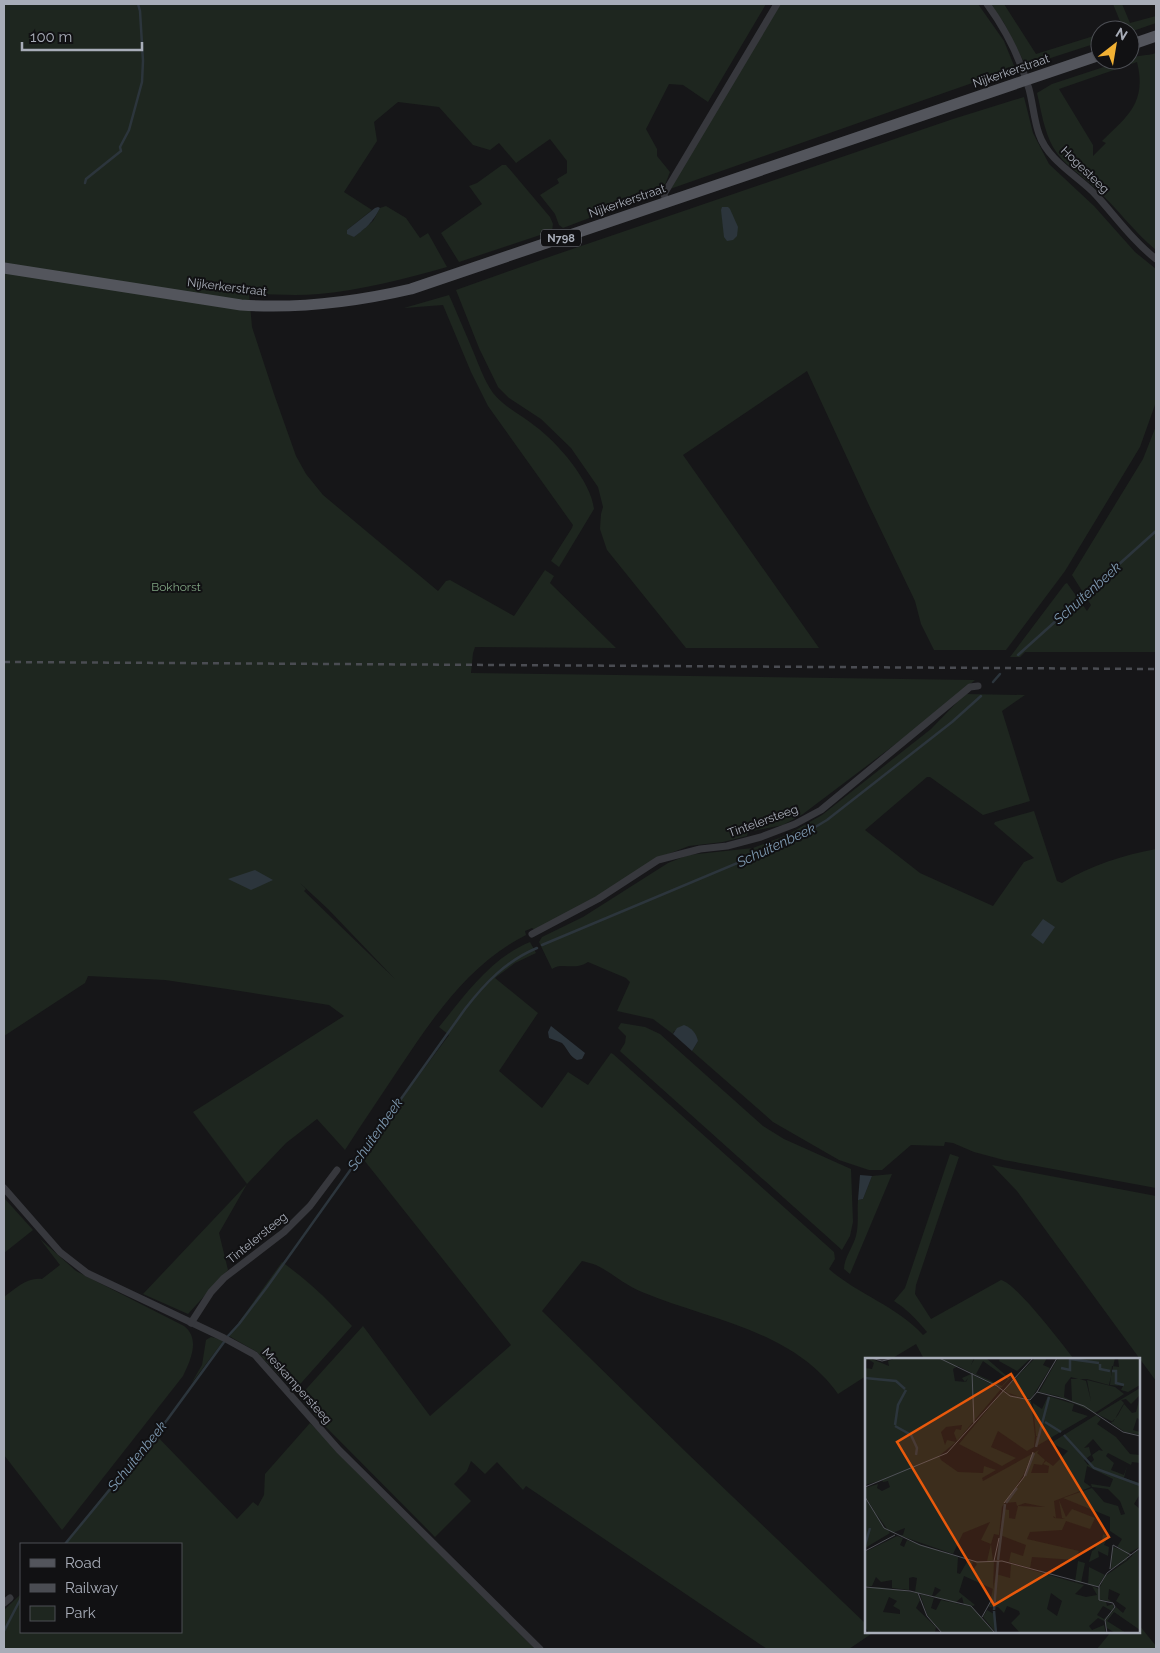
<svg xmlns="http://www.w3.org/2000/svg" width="1160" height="1653" font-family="Raleway,sans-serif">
<rect width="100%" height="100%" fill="#161618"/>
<g fill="#1e261f" fill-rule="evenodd">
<path d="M4 4H766L708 102 683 85 669 84 646 129 657 149V156L670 172 663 190 563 228 559 225 555 214 540 195 559 183 557 179 567 173V161L550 139 516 163 499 143 490 150 473 145 439 107 398 102 374 122 377 141 344 192 372 210 347 230 354 237 373 221 380 208 386 206 406 218 420 238 428 233 447 267C404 279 363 290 319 294 295 296 273 294 249 294L252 327 274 394 296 456 306 474 323 495 438 591 446 581 450 580 514 616 545 570 554 576 550 583 616 648 475 647 473 653 471 673 975 680 938 712 803 814 783 825 748 832 747 836 723 842 689 846 663 856 591 900 536 931 532 928 525 931 526 935C470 963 434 1016 400 1067 382 1094 363 1122 345 1150L317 1119 286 1143 247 1184 219 1233 228 1270 188 1314 143 1294 247 1184 193 1112 344 1016 329 1005 227 989 165 980 88 976 85 983 4 1036ZM300 883 328 909 395 979 304 891 306 889Z"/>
<polygon points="778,4 978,4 1004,41 1015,68 670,189"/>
<polygon points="990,4 1004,4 1036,54 1100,34 1100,42 1026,66 1004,23"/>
<polygon points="1113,4 1122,4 1130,23 1156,16 1156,23 1130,32 1130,30 1112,30 1122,26"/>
<path d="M1156 53V250C1134 232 1118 209 1097 190 1083 175 1064 166 1053 147 1044 131 1041 110 1037 93L1052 84 1125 60H1130V58C1138 55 1147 56 1156 53ZM1137 62C1147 102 1128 116 1102 141L1106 143 1093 156V145L1059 89Z"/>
<polygon points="1024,97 1033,133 1049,164 1094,206 1135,252 1156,269 1156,402 1140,447 1065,571 1006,650 934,650 921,624 915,601 867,501 807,371 683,455 819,648 686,648 607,550 600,529 601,514 603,507 598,487 571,448 541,419 509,398 498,387 479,348 456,290 549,257 953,119"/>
<polygon points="502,165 506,165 550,217 553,224 552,231 459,262 441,233 482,204 469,186 477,183"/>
<path d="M449 295C457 313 465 332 473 351 479 365 484 380 493 393 504 407 521 415 535 426 557 442 591 481 594 509L559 567 551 561 572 528 573 525 488 406 471 372 443 305 404 308Z"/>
<polygon points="1156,426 1156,652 1025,652 1020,657 1010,657 1065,584 1067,583 1087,611 1091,605 1072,575 1143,459"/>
<path d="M965 694 1025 695 1002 711 1030 801 983 815 930 777H927L865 830 920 873 993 906 1024 862 1034 858 994 824 995 822 1034 811 1057 881 1062 883C1091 865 1124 855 1156 849V1188L1004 1160 974 1152 953 1143 945 1142 944 1146 911 1145 882 1170H869L839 1160 773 1122 692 1051 698 1041 674 1031 673 1034 653 1019 617 1011 630 982 626 978 588 962C575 971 562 962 552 969L539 942 542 937 583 917 668 863 688 855 753 848 787 835 822 815 931 729Z"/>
<path d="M530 942 536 953 515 963 495 978 538 1013 499 1071 542 1108 568 1072 588 1085 611 1053 613 1054 834 1252 835 1259 829 1269C857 1294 897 1306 923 1335L927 1332C917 1320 907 1309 894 1301L905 1288 950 1154 959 1157 916 1285 915 1294 931 1319 1001 1280C1017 1284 1062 1344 1074 1359H924L916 1344 891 1359H866V1376L838 1394C793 1330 709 1320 642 1292 625 1285 612 1273 596 1265 591 1263 586 1262 582 1261L542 1311 689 1455 866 1624V1632H874L849 1649H767L526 1486 523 1490 497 1462 485 1474 471 1461 467 1471 454 1484 471 1501 435 1537 323 1424 299 1397 363 1326 430 1416 511 1345 360 1155 449 1035 439 1027C465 995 491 958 530 942Z"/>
<polygon points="621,1023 645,1027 660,1034 763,1126 784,1139 851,1169 853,1222 850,1236 842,1250 622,1053 620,1051 625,1043 626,1036 618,1028"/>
<polygon points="992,1165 1156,1196 1156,1381 1017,1191"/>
<path d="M892 1174 850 1274 844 1269C844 1258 853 1247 856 1236 859 1224 857 1212 858 1200L863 1199 872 1176Z"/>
<polygon points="5,1199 33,1230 4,1253 4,1201"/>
<path d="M40 1239 76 1271 184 1326C201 1339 190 1361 183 1376L62 1530 4 1455V1297C15 1289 27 1277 42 1279L60 1265Z"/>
<path d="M282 1262C311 1283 328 1300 352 1326L294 1391 257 1352 229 1336Z"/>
<polygon points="211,1337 224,1340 191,1384 202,1365 206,1340"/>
<polygon points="310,1423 535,1649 4,1649 4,1610 21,1594 21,1632 181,1632 181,1544 65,1544 153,1432 237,1519 253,1502 258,1506 264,1495 265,1474"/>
<polygon points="1139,1625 1156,1646 1156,1649 1097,1649 1111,1632 1139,1632"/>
</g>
<g fill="#2c353c">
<path d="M378 207 380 208C372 223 367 227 354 237L347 234V230L375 208Z"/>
<polygon points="722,207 728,207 730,209 738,227 737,236 733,240 727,241 724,237 721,210"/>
<polygon points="255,870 273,880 251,890 228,879"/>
<polygon points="1043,919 1055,927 1043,944 1031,935"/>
<path d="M684 1025C692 1028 696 1033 698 1041L692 1051 673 1034 677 1028Z"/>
<path d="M551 1026 585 1053 582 1059 577 1060C569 1056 568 1049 562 1043L549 1038 548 1032Z"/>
<polygon points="860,1175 872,1176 863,1199 858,1200"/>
</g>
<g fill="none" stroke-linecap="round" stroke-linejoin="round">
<g stroke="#2c353c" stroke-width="2.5">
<polyline points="85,183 86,179 121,151 120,147 129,130 142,82 143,61 140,11 138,4"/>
<polyline points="1018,655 1156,531"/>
<polyline points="993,682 1000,674"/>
<polyline points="542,945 797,838 827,820 952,722 981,696"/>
<path d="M228 1336 239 1324 267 1287 465 1009C485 983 506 961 537 948"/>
<polyline points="65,1544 167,1420 224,1342"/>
<polyline points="4,1631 21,1598"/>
</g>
<g stroke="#37383d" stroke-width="7">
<path d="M987 4C1006 30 1020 58 1029 89 1033 104 1034 120 1039 134 1048 161 1078 176 1096 195 1116 217 1133 241 1156 259"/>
<polyline points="666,202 664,194 777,4"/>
<polyline points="532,934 598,899 658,860 700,849 727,846 761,837 795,824 821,810 970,687 978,686"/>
<polyline points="4,1188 60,1252 87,1273 224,1338 255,1355 339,1450 540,1649"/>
<polyline points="191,1323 211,1292 224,1278 284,1232 310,1206 337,1170"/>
<polyline points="4,1603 10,1598"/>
</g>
<g stroke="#53555c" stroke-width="11">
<polyline points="1130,45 1156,36"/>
<path d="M4 268 241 305C298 309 355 302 411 289L1100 55"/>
</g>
<polyline stroke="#4a4c52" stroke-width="2.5" stroke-dasharray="6 5" stroke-linecap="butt" points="4,662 1156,669"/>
</g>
<g text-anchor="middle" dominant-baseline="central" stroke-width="4" stroke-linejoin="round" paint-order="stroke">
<rect fill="#111113" stroke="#7b7e86" stroke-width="1" x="541" y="229.5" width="40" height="17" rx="4"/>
<g font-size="11" font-weight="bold" fill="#a8adb8">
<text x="561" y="238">N798</text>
</g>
<g font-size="12" fill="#a8adb8" stroke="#111113">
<text transform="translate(1011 71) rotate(-19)">Nijkerkerstraat</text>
<text transform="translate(1085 170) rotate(44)">Hogesteeg</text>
<text transform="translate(627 201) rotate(-19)">Nijkerkerstraat</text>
<text transform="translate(227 287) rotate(7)">Nijkerkerstraat</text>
<text transform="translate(763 821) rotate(-20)">Tintelersteeg</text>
<text transform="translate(257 1238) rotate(-39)">Tintelersteeg</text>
<text transform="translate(297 1386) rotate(48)">Meskampersteeg</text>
</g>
<g font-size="12" fill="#7fa381" stroke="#111113">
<text x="176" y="587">Bokhorst</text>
</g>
<g font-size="14" font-style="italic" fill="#7f9bb3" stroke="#111113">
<text transform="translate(1087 593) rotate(-42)">Schuitenbeek</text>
<text transform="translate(776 845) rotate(-25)">Schuitenbeek</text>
<text transform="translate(375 1134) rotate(-55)">Schuitenbeek</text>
<text transform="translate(137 1456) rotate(-51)">Schuitenbeek</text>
</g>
</g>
<g transform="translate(865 1358)">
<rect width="275" height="275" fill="#161618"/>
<path d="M0 0 7 1 24 8 23 3 31 0H109L106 7 110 0H121L144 20 151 14 136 30 93 8 88 11 90 23 101 24 103 20 100 24 97 20 106 16 136 31 92 83 89 75 91 71 96 72 97 67 81 69 76 74 80 87 82 82 91 84 74 98 76 102 93 114 118 115 119 108 131 112 117 120 118 123 174 92 172 95 180 102 177 107 169 106 166 115H183L184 108 178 106 181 103 188 108 203 93 186 85 231 57 236 61 232 66 251 79 265 96 275 97V105L267 104 266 107 243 95 241 98 249 105 246 112 259 117 262 108 259 120 275 125V136L269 146 275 151V189L264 195 262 202 246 211 248 189 260 193 252 189 257 181 245 173V159L198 140 227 130 239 144 253 148 256 157 260 156 255 143 243 131 227 129 226 126 245 129 248 121 222 108 219 124 226 129 189 143 191 160 188 158 189 160 200 161 197 160 194 142 201 159 207 151 230 160 225 171 201 163 197 172 165 174 162 181 214 193 210 202 167 199 165 210 144 204 146 194 158 198 161 187 135 177 139 147 138 151 144 152V160L150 161 153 148 180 149 160 145 152 148 151 144 140 145 160 118 166 99 158 118 137 149 134 177 129 176 126 186 128 203H122L126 186 116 182 125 164 98 175 88 196 33 177H38L40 170 27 175 20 170 0 138V130L13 126 12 130 17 133 25 129 23 123 18 124 17 122 0 127V10L7 11 9 5 3 1 0 5ZM118 3 143 21 137 28 111 16ZM228 81 238 93 234 92 227 97 229 102 223 107 219 102 226 97 224 89 219 90ZM135 0H166L152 13 134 3ZM170 0H182L178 7 185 10 166 41 146 37 139 32ZM193 0H250L244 27 222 21H215L221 23 226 43 222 22 250 29 259 36 230 55 193 38 174 34ZM206 19 213 21H206L207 43 199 39 200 27ZM253 0H275V27L263 34 256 32 258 28 245 27 247 8 254 9ZM275 30V37L266 46 261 41 256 42 259 45 248 64 232 56ZM138 33 166 43 170 78 169 89 162 93 133 73 126 89 151 100 137 108 94 86ZM183 38 209 46 207 53 223 58 170 89 171 79 175 80 171 78 168 45 177 51ZM275 39V62L272 60 268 72 275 74V77L260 74 246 65 253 57 266 63 253 57 259 46 267 55 271 54ZM0 140 25 175 0 190ZM238 176 243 178 239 187 244 189 243 198 233 193 234 199 224 204 227 193 231 190 229 187 237 184ZM32 178 38 180 35 187 39 189 42 182 93 199 92 215 95 216 103 202 108 204 105 210 108 212 112 206 109 204H129L128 231 99 218 94 234 110 247 108 248 99 247 97 239 90 245 69 239 76 232 70 229 67 238 50 234 52 220 48 219 44 220V232L27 230V222L16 224 11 219 7 228 0 229V194ZM273 191 275 272 249 254 242 263 261 275H250L242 270 240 263 251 249 258 255 261 250 251 243 255 236 244 231 243 241 247 244 233 241 241 244 242 248 248 246 249 250 247 253 238 248 232 257 239 261 245 254 239 263 233 260 224 268 227 272 239 267 241 275H155L146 265 155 256 154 253 142 248 139 255 133 249H124L131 216 145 220 146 206 219 227 210 236 221 239 232 237 227 228 234 231 240 218 263 202ZM186 235 197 243 192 258 182 251ZM213 203 220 205 216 225 210 224ZM224 209 240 217 233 228 223 227ZM14 229 52 235 55 242 51 250 71 269 70 275H4L0 269V230ZM24 239 32 243 28 248 35 252V256L18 254ZM55 236 69 240 66 250 71 252 76 242 107 249 130 275H77L63 259ZM122 252 129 256 131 275 118 259Z" fill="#1e261f" fill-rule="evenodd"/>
<path fill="none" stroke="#2c353c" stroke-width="2.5" d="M235 6V11L245 13M196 10 205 12V1L234 5M247 13H251V25L259 27M0 20 31 23 40 31M180 64 196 74M30 67 33 47 41 32M30 68 46 77 52 90 51 97M199 77 229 110 275 127M171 89 184 39M160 118 169 95M141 145 152 130M0 187 5 170M133 202 140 146M129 252 133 203M129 253 131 275"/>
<path fill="none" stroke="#505258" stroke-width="1" d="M6 0 17 3 29 0M74 0 132 28 145 38 165 42 172 34 199 41 219 48 258 74 275 78M107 15 109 65M172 34 192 0M0 129 82 95 168 0M0 139 19 170 55 187 112 204 137 203 234 229M139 145 159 119 168 94M0 193 30 177M129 203 134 180M245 211 248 187 266 197M0 229 45 233 106 248 130 275M53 235 62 258 77 275M117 259 127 241M242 275 240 262 250 249 248 245 234 242V228L242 215 275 190"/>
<path fill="#e8590c" fill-opacity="0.15" stroke="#e8590c" stroke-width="2.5" d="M146 16 244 179 129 247 32 84Z"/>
<rect width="275" height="275" fill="none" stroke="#a8adb8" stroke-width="2.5"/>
</g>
<rect width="1160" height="1653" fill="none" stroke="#a8adb8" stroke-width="10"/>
<rect x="20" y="1543" width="162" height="90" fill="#111113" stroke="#4d4f55"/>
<rect x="30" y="1559" width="25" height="8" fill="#53555c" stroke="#4d4f55"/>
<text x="65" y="1568" font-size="15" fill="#a8adb8">Road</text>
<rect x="30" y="1584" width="25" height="8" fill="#4a4c52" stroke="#4d4f55"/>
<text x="65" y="1593" font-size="15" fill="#a8adb8">Railway</text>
<rect x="30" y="1606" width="25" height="15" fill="#1e261f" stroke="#4d4f55"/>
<text x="65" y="1618" font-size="15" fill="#a8adb8">Park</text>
<g transform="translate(1115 45) rotate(31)"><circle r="24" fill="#111113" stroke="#4d4f55"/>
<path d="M0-4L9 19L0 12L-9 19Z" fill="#f2b134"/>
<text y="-8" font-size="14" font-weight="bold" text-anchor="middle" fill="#a8adb8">N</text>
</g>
<path d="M22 42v8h120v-8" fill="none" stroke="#a8adb8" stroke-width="2.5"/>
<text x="30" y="42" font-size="15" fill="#a8adb8" stroke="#111113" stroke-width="4" paint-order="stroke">100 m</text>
</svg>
